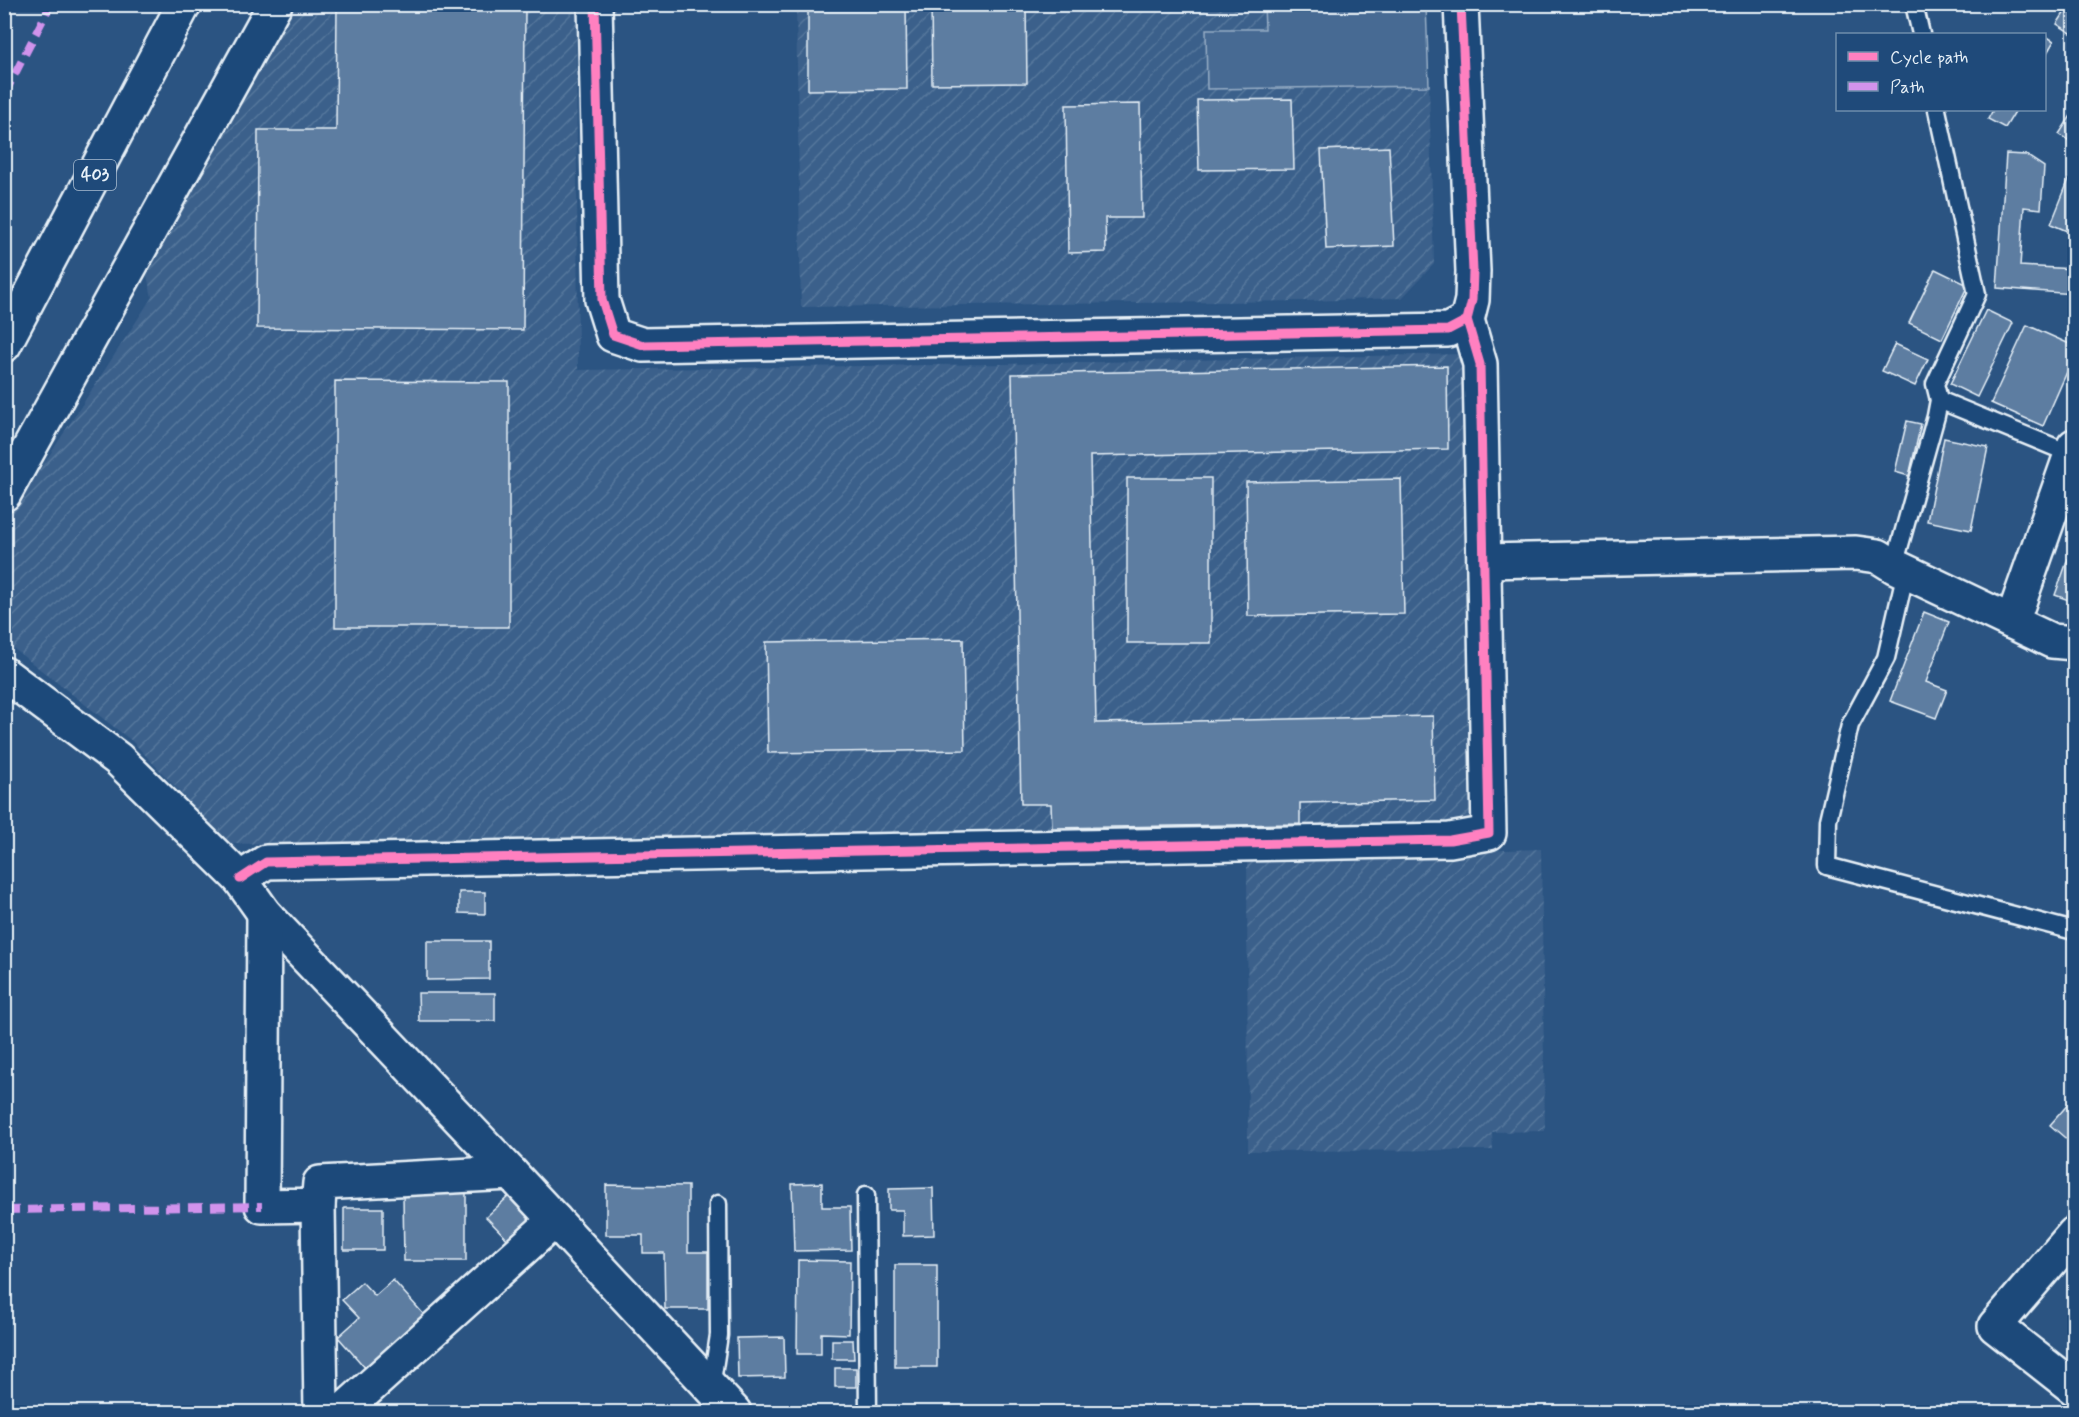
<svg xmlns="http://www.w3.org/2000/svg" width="2079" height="1417" font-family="Mynerve,sans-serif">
<defs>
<pattern id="industrial-furrows" width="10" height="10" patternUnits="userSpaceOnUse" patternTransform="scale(1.5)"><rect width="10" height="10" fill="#3a608b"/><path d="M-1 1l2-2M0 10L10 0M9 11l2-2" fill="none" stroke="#56779c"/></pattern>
</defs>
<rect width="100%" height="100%" fill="#2b5482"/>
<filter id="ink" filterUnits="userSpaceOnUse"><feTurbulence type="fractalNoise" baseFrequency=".0167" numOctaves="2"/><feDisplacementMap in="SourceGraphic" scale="12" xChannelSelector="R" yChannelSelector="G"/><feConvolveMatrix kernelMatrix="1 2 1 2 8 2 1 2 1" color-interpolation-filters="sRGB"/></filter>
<g filter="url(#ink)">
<g fill="url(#industrial-furrows)">
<polygon points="291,5 576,5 578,370 1005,364 1463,354 1477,822 1448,831 591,838 229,844 132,741 5,642 4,525 152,297 147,276"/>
<polygon points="796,5 1264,5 1265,29 1300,88 1429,86 1434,264 1402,298 1308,301 801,307"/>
<polygon points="1541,849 1545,1131 1492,1132 1493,1150 1248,1151 1247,858"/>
</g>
<polygon fill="#476b93" stroke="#98aec6" stroke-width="1.5" points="1264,5 1426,5 1429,86 1207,89 1206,29 1265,29"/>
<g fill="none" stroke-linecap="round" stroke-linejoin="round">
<polyline stroke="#a0b6cb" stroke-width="10" points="4,7 6,4"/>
</g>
<g fill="#5d7da1" stroke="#e8f1f8" stroke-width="1.5">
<polygon points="337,4 525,4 523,330 257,328 258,130 336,130"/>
<polygon points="808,4 906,4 907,89 808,90"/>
<polygon points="931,4 1026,4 1027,83 932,84"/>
<polygon points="2070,4 2074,4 2074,35 2057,24"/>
<polygon points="2044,35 2054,41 2044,58"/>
<polygon points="1292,99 1294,169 1199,170 1197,100"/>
<polygon points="1140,104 1142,218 1105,218 1106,252 1068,253 1066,105"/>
<polygon points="1993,110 2016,110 2005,128 1988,119"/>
<polygon points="2074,111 2074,144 2059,134"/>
<polygon points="1389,147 1394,246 1326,249 1321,150"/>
<polygon points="2006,154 2026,155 2044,167 2041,209 2024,207 2020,266 2074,269 2074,294 1997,288"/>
<polygon points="2069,179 2074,182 2074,234 2051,224"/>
<polygon points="1935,269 1968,285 1942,339 1909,323"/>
<polygon points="1986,310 2013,323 1977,397 1950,384"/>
<polygon points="2027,325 2074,346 2074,356 2043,426 1991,403"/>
<polygon points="1895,344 1928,359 1915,386 1882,371"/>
<polygon points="1447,366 1448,449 1090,456 1096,723 1433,716 1435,800 1300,803 1300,824 1052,828 1051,804 1021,804 1012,374"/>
<polygon points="335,381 509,382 509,627 335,627"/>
<polygon points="1907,421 1921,424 1909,476 1895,472"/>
<polygon points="1944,438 1988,447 1971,530 1927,521"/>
<rect x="1127" y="478" width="84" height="165"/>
<polygon points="1401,479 1404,614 1248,616 1246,482"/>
<polygon points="2068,559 2074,561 2074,602 2055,595"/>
<polygon points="1924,612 1949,622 1926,682 1947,690 1936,718 1890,701"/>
<polygon points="963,639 965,750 768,753 766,642"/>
<polygon points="459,892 485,892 485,914 459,913"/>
<polygon points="427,941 489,941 489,979 427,980"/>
<polygon points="418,993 495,993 495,1021 419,1021"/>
<polygon points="2070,1102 2074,1105 2074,1139 2071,1143 2050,1125"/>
<polygon points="822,1183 822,1207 850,1207 851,1250 794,1251 792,1184"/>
<polygon points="606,1185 688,1186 688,1252 708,1252 708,1309 665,1309 664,1253 643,1253 643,1235 606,1235"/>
<polygon points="933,1188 934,1235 903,1236 903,1210 889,1210 889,1189"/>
<polygon points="466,1193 466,1261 404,1261 403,1194"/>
<polygon points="509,1196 533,1221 510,1242 486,1217"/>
<rect x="344" y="1208" width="39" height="42"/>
<polygon points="798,1260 850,1261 849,1334 821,1333 821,1354 797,1354"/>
<rect x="895" y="1265" width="42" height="102"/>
<polygon points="393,1280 426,1317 367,1370 338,1337 359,1318 342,1300 362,1282 375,1296"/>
<polygon points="784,1337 785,1377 738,1378 737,1338"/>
<polygon points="832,1340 853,1340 854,1359 832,1359"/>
<rect x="835" y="1368" width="21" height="19"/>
</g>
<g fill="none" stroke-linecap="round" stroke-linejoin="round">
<g stroke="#e8f1f8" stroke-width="21">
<g id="lane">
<polyline points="1914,4 1921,34"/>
<polyline points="1939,400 2071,454"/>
<polyline points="1894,566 1936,416 1939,400 1935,384 1977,294 1937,110"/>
<polyline points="1906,571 1886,658 1850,725 1828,820 1827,866 2074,931"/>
<polyline points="866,1195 868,1412"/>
<polyline points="711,1388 719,1335 718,1204"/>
</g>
</g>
<g stroke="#e8f1f8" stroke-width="38">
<g id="street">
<polyline points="4,494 275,4"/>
<polyline points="1484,561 1856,553 1878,556 1894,566 2052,641 2074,643"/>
<polyline points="2012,622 2074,446"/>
<polyline points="4,674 118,759 240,879 264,913 511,1173 734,1412"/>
<polyline points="240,879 266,862 1450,840 1489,833 1480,364 1467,320"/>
<polyline points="264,913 262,1206 318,1205 320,1183 511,1173"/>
<polyline points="318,1205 321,1412"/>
<polyline points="2074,1234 1995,1326 2074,1388"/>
<polyline points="342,1412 555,1220"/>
</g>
</g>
<g stroke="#e8f1f8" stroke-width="38">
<polyline id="secondary" points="595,4 602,300 613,335 643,345 1448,330 1467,320 1472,300 1473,271 1461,4"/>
</g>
<g stroke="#e8f1f8" stroke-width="38">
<polyline id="highway" points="4,345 184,4"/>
</g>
<use href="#lane" stroke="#1f4a7a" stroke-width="16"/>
<use href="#street" stroke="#1f4a7a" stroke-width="33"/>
<use href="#secondary" stroke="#1f4a7a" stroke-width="33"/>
<use href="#highway" stroke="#1f4a7a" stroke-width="33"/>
<g stroke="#d193ec" stroke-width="8" stroke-dasharray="15 8" stroke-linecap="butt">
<polyline points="4,95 51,4"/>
<polyline points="4,1210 262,1206"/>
</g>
<g stroke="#1f4a7a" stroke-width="13">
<g id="cycleway">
<polyline points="595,4 602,300 613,335 643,345 1448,330 1467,320"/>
<polyline points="240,879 266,862 1450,840 1489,833 1480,364 1467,320 1472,300 1473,271 1461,4"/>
</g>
</g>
<use href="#cycleway" stroke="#ff80c0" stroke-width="9"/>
</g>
</g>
<g text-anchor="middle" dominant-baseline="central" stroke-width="4.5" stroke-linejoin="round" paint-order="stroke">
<rect fill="#1f4a7a" stroke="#acbfd2" stroke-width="1.5" x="74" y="160" width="42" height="30" rx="4.5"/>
<g font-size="18" font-weight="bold" fill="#e8f1f8">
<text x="95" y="175">403</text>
</g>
</g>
<rect width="2079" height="1417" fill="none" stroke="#1f4a7a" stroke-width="24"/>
<rect x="12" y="12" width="2055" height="1393" fill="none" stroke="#e8f1f8" stroke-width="2" filter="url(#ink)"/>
<rect x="1836" y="33" width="210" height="78" fill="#1f4a7a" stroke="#6f8dac" stroke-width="1.5"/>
<rect x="1848" y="52" width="30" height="9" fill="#ff80c0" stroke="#6f8dac" stroke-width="1.5"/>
<text x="1890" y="63" font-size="18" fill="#e8f1f8">Cycle path</text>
<rect x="1848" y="82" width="30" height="9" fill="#d193ec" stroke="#6f8dac" stroke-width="1.5"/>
<text x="1890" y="93" font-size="18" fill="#e8f1f8">Path</text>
</svg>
